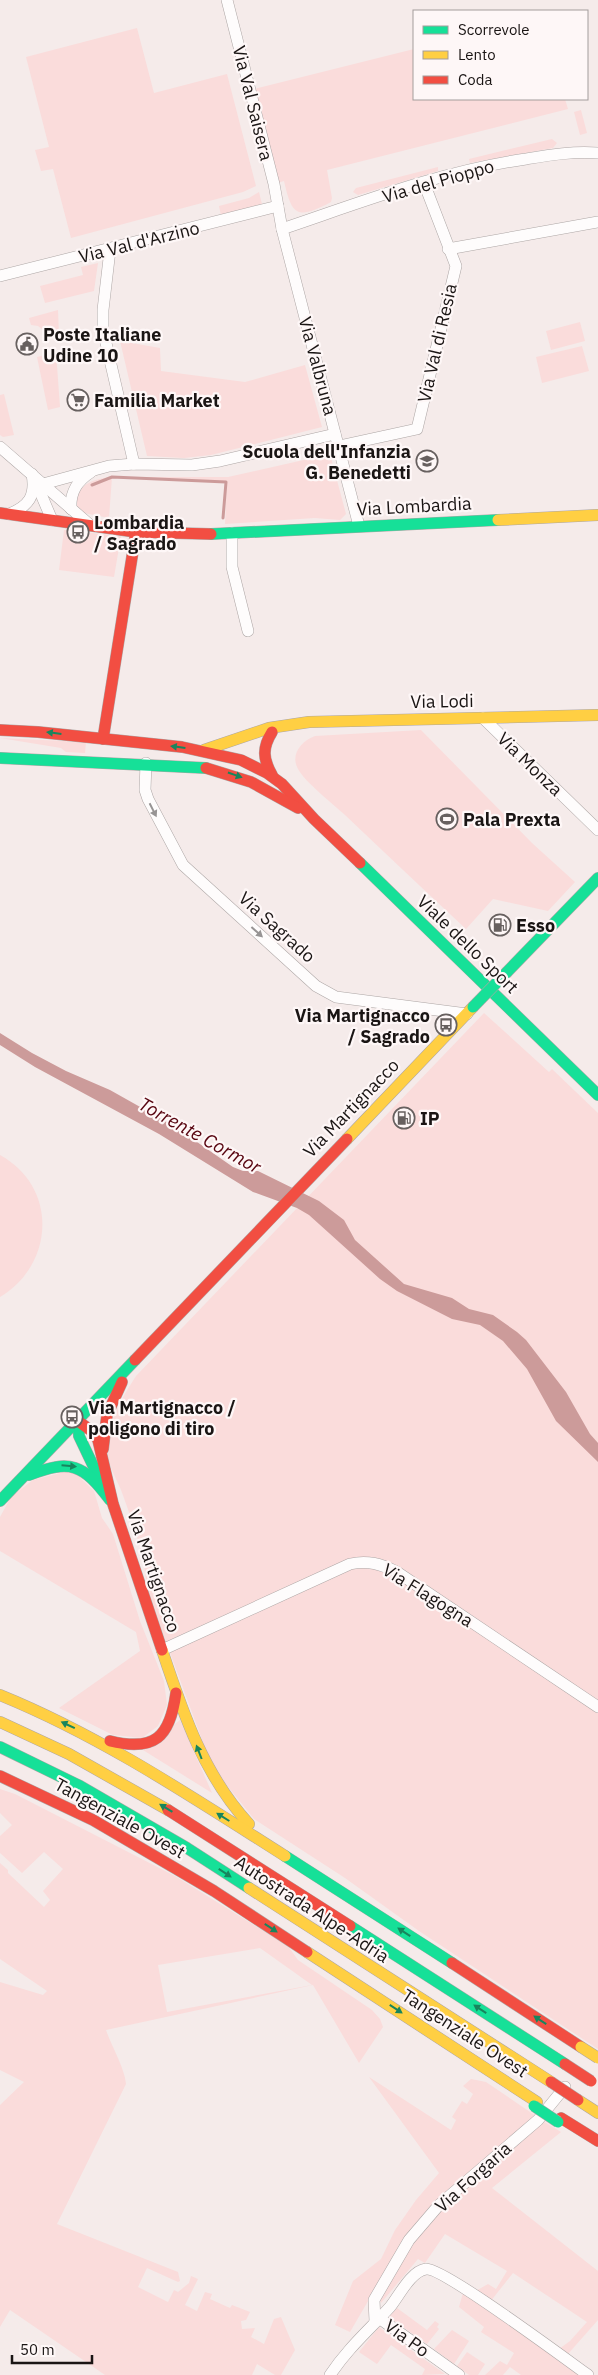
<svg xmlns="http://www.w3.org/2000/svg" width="598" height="2375" font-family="'IBM Plex Sans',sans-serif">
<rect width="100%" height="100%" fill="#f5ebea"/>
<g fill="#fadcdb" fill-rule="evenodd">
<polygon points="137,28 154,93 227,74 256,186 243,192 71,238 53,169 41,171 35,150 49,147 26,57"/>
<path d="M414 49V99H565L568 109 327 170 332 198 331 202C297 220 292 216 284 181L274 184 250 90Z"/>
<polygon points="581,110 587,133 580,135 574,112"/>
<polygon points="552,139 557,143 553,148 470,163 469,159"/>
<polygon points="438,167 438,171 358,195 353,192 356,188"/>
<polygon points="259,192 262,204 221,216 219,206 249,198"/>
<polygon points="98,263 94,291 45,303 40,286 83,275 81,267"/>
<polygon points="58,310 59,335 52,337 38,326 31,325 29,318"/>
<polygon points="580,322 585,341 551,350 546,331"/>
<polygon points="120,341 160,348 161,371 245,382 305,365 322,427 211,455 184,458 147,456"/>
<polygon points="582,346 589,371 542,383 536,357"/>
<polygon points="56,352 60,407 48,410 37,357"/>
<polygon points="4,394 14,435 3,437 0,435 0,395"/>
<path d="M330 454 346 514 340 520 315 518 225 524 227 482 112 477 109 518 84 513 76 506C76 484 93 479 112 477H228Z"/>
<polygon points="64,530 121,536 114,577 59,570"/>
<path d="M421 730 532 843 575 882 548 911 493 899 466 929C425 891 385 853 345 815 333 804 305 782 298 769 290 755 301 741 315 736Z"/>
<polygon points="0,738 86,742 85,753 66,752 61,748"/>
<path d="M484 1013 549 1072 552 1069 598 1113V2049L419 1931 345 1878 254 1819 212 1767 147 1590C145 1555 133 1523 121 1490 116 1478 107 1463 107 1450 106 1423 122 1398 136 1376Z"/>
<path d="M0 1155C58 1187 55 1264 0 1297Z"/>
<polygon points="72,1470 94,1491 102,1518 113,1534 140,1621 164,1681 167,1705 158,1726 142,1738 113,1735 59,1708 140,1651 136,1632 0,1551 0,1517 11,1497 33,1480"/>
<polygon points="180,1720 212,1793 143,1750"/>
<path d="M0 1789 15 1794 175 1876 288 1946 298 1960 372 2010 380 2019 383 2027 359 2063 313 1985 106 2030C112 2047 125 2069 126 2084L57 2224 178 2272 180 2281 178 2282 147 2268 138 2287 168 2302 174 2290 178 2292 189 2283 191 2276 198 2279 185 2305 197 2311 205 2292 212 2294 210 2299 230 2308 232 2305 250 2312 246 2320 241 2321 242 2329 255 2328 251 2337 264 2344 274 2319 281 2317 295 2350 281 2375H275L257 2364 252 2375H105L10 2310 0 2327V2105L24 2082 0 2070V1982L43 1995 47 1991 0 1959V1863L8 1870V1873L44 1907 50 1900 43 1891 63 1869 44 1852 22 1873 0 1853V1836L12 1825 0 1813ZM260 1948 312 1985 167 2012 158 1965Z"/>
<polygon points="369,2077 451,2130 456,2120 452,2117 462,2101 467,2104 473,2094 463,2086 471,2079 486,2082 536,2116 392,2260 350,2332 335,2325 353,2281 381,2259 395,2230 416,2200 439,2173"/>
<polygon points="543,2121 561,2132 492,2188 598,2271 598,2320 568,2354 559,2349 570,2341 587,2322 513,2273 490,2302 474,2292 488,2284 496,2289 507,2271 445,2234 425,2263 418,2259 381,2303 380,2299 413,2244 442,2209"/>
<polygon points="463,2293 581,2375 521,2375 510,2367 503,2375 485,2375 500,2361 507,2365 514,2353 481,2332 484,2327 459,2307"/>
<polygon points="397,2308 427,2330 435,2321 439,2324 437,2327 439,2329 427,2344 389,2317"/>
<polygon points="379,2327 445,2374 422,2375 425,2369 391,2345 377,2364 359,2352"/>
<polygon points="452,2330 469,2341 454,2364 434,2349"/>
<polygon points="467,2352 485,2364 478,2375 469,2375 457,2366"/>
</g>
<polygon fill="#cc9b9a" points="0,1033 32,1053 66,1071 110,1090 174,1126 233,1167 243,1171 258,1171 319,1201 344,1220 355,1240 404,1284 452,1298 469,1309 493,1315 517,1332 526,1340 566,1392 590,1434 598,1443 598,1462 556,1421 527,1369 503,1341 480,1325 452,1319 397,1291 380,1279 309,1215 297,1208 253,1192 159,1134 35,1067 0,1045"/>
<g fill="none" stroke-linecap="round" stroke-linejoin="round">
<polyline stroke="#cc9b9a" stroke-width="3" points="92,485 112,477 226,482 223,518"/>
<g stroke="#ada6a5" stroke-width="12">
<g id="street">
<polyline points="227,0 274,184 282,229 359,526"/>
<path d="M282 229C362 202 442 171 526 159 550 155 573 151 598 153"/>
<polyline points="448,249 598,222"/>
<polyline points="110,250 103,310 103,330 134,464"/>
<polyline points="0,276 278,206"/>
<polyline points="339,446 417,429 456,266 424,183"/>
<polyline points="0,447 90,525"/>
<polyline points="35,480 52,520"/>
<polyline points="43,484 109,466 134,464 192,465 220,461 335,434"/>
<path d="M71 509C70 492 77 481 91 472"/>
<path d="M9 514C29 506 36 496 32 474"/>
<polyline points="232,533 232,567 248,631"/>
<polyline points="483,718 598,830"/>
<polyline points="146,763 145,790 148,799 183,865 316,986 336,997 467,1014"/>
<path d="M162 1650 350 1564C368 1560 381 1564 397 1572L598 1707"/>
<polyline points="379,2318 459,2375"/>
<polyline points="375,2321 374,2300 409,2240 439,2205 538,2120 565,2087"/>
<path d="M330 2375C348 2348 369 2330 390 2307 399 2296 411 2271 426 2269 442 2267 567 2360 588 2375"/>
</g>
</g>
<g stroke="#ada6a5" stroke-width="12">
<g id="fast">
<polyline points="211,534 498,520"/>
<polyline points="0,758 206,768"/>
<polyline points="360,863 598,1095"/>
<polyline points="507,972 598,878"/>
<polyline points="78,1421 79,1436 99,1478"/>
<path d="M29 1475C71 1459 83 1464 110 1500"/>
<polyline points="0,1501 135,1360"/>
<polyline points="0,1747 80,1786 187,1848 249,1888"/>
<polyline points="285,1856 452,1963"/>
<polyline points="350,1926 565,2064"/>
</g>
</g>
<g stroke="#ada6a5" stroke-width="12">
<g id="slow">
<polyline points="498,520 598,515"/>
<polyline points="204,750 269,728 309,722 598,715"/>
<polyline points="347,1139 473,1007"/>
<path d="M162 1650C183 1713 203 1774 249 1824"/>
<path d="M0 1695C101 1736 192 1797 285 1856"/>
<polyline points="0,1722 69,1754 168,1810"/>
<polyline points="249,1888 551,2082"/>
<polyline points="307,1952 537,2102"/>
<polyline points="578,2100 598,2113"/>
</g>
</g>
<g stroke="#ada6a5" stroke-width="12">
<g id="jam">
<polyline points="0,513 136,532 211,534"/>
<polyline points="0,730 38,732 182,747 241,760 267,773 282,784 314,819 360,863"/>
<path d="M272 732C262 748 263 759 272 775"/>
<polyline points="103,739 136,532"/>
<polyline points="206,768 251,782 298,808"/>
<polyline points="135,1360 347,1139"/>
<polyline points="78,1421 93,1432 98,1440 113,1504 162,1650"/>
<polyline points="103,1449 107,1415 122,1382"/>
<path d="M110 1741C155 1752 170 1737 176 1693"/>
<polyline points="0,1776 93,1820 214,1891 307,1952"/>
<polyline points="168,1810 350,1926"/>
<polyline points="452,1963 581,2047"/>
<polyline points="561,2118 598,2141"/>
</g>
</g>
<use href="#street" stroke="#fefcfc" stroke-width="11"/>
<use href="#fast" stroke="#16e098" stroke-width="11"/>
<use href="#slow" stroke="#ffcf43" stroke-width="11"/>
<use href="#jam" stroke="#f24e42" stroke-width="11"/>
<g stroke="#ada6a5" stroke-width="12" stroke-linecap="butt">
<g id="fast-bridge">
<polyline points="473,1007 507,972"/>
<polyline points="534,2106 558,2122"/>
</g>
</g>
<g stroke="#ada6a5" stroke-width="12" stroke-linecap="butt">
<polyline id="slow-bridge" points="581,2047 598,2058"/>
</g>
<g stroke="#ada6a5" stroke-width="12" stroke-linecap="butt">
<g id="jam-bridge">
<polyline points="565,2064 591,2081"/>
<polyline points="551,2082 578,2100"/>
</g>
</g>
<use href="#fast-bridge" stroke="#16e098" stroke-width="11"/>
<use href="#slow-bridge" stroke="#ffcf43" stroke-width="11"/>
<use href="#jam-bridge" stroke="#f24e42" stroke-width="11"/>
</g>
<defs><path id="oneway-solid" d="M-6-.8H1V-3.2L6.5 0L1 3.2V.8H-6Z" transform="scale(1.25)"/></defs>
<g fill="#18855d">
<use href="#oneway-solid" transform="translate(54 733) rotate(-173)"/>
<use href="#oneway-solid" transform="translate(178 747) rotate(-173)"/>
<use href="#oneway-solid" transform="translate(235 775) rotate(19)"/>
<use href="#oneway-solid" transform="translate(69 1466) rotate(5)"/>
<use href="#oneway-solid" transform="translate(68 1725) rotate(-155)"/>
<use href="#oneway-solid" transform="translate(199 1752) rotate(-111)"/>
<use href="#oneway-solid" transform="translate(166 1808) rotate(-149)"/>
<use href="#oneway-solid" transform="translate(223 1817) rotate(-148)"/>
<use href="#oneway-solid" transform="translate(225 1873) rotate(33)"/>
<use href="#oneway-solid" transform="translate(271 1928) rotate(33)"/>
<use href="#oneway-solid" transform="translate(404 1932) rotate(-147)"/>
<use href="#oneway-solid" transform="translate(396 2009) rotate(33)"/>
<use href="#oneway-solid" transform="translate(480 2009) rotate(-147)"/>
<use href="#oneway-solid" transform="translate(540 2020) rotate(-147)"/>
</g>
<g fill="#979494">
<use href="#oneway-solid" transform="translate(153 810) rotate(63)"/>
<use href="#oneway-solid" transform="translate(257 932) rotate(42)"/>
</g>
<defs>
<g id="civic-ring" transform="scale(1.125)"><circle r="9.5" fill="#fef7f7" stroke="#67605f" stroke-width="1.5"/><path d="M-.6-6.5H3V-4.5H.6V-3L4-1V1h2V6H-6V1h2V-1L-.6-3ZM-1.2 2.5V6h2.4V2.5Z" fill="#67605f"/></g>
<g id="supermarket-ring" transform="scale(1.125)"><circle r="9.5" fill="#fef7f7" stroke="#67605f" stroke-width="1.5"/><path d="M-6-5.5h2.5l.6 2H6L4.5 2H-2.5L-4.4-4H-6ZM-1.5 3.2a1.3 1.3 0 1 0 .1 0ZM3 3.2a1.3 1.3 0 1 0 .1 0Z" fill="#67605f"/></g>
<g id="school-ring" transform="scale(1.125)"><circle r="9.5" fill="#fef7f7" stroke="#67605f" stroke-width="1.5"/><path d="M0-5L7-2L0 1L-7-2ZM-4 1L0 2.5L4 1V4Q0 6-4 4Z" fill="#67605f"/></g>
<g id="bus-ring" transform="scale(1.125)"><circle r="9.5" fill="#fef7f7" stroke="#67605f" stroke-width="1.5"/><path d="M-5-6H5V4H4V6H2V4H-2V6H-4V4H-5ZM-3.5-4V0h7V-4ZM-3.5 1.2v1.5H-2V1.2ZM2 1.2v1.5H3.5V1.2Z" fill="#67605f"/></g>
<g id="stadium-ring" transform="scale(1.125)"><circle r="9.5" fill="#fef7f7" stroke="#67605f" stroke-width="1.5"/><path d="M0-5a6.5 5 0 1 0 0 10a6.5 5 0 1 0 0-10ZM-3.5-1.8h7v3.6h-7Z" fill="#67605f"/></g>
<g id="fuel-ring" transform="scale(1.125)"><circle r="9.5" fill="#fef7f7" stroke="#67605f" stroke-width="1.5"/><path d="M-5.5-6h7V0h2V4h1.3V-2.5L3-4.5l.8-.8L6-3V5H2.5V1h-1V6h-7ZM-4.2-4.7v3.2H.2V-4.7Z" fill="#67605f"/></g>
</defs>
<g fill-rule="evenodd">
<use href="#civic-ring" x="27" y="344"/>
<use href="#supermarket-ring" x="78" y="400"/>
<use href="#school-ring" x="427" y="461"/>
<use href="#bus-ring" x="78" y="532"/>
<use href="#stadium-ring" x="447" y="819"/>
<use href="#fuel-ring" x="500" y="925"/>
<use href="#bus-ring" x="446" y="1025"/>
<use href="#fuel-ring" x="404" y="1118"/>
<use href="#bus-ring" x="72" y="1417"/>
</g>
<g text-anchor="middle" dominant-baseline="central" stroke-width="4.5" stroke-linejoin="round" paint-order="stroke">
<g font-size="18" fill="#1a1514" stroke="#fef7f7">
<text transform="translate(253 103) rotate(76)">Via Val Saisera</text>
<text transform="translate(438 181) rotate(-16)">Via del Pioppo</text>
<text transform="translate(139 242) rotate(-14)">Via Val d'Arzino</text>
<text transform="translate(437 343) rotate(-77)">Via Val di Resia</text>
<text transform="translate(318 366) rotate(75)">Via Valbruna</text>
<text transform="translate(414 506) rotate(-3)">Via Lombardia</text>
<text transform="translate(442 701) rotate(-1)">Via Lodi</text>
<text transform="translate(530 764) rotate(44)">Via Monza</text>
<text transform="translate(277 927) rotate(42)">Via Sagrado</text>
<text transform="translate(468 944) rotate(44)">Viale dello Sport</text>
<text transform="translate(351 1108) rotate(-46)">Via Martignacco</text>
<text transform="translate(154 1571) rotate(71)">Via Martignacco</text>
<text transform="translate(428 1595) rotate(32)">Via Flagogna</text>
<text transform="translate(120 1818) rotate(29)">Tangenziale Ovest</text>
<text transform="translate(312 1909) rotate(33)">Autostrada Alpe-Adria</text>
<text transform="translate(465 2033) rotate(33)">Tangenziale Ovest</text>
<text transform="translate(473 2177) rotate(-42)">Via Forgaria</text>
<text transform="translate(407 2338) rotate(36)">Via Po</text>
</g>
<g font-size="18" font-weight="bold" fill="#1a1514" stroke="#fef7f7" text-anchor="start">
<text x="43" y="334">Poste Italiane<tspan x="43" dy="21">Udine 10</tspan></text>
<text x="94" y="400">Familia Market</text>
<text x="411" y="451" text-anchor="end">Scuola dell'Infanzia<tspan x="411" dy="21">G. Benedetti</tspan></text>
<text x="94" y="522">Lombardia<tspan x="94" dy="21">/ Sagrado</tspan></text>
<text x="463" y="819">Pala Prexta</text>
<text x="516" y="925">Esso</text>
<text x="430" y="1015" text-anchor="end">Via Martignacco<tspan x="430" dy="21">/ Sagrado</tspan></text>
<text x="420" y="1118">IP</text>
<text x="88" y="1407">Via Martignacco /<tspan x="88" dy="21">poligono di tiro</tspan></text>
</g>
<g font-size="19" font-style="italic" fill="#580510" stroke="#fef7f7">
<text transform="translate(200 1135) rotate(29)">Torrente Cormor</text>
</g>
</g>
<rect x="413" y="10" width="175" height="90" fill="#fef7f7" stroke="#a39d9c"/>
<rect x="423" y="26" width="25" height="8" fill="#16e098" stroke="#a39d9c"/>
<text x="458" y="35" font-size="15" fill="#1a1514">Scorrevole</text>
<rect x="423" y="51" width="25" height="8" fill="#ffcf43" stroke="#a39d9c"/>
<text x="458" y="60" font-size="15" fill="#1a1514">Lento</text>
<rect x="423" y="76" width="25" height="8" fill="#f24e42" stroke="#a39d9c"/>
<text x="458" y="85" font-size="15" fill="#1a1514">Coda</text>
<path d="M12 2355v8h80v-8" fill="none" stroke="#1a1514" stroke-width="2.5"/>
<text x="20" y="2355" font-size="15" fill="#1a1514" stroke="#fef7f7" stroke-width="4" paint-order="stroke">50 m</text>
</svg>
